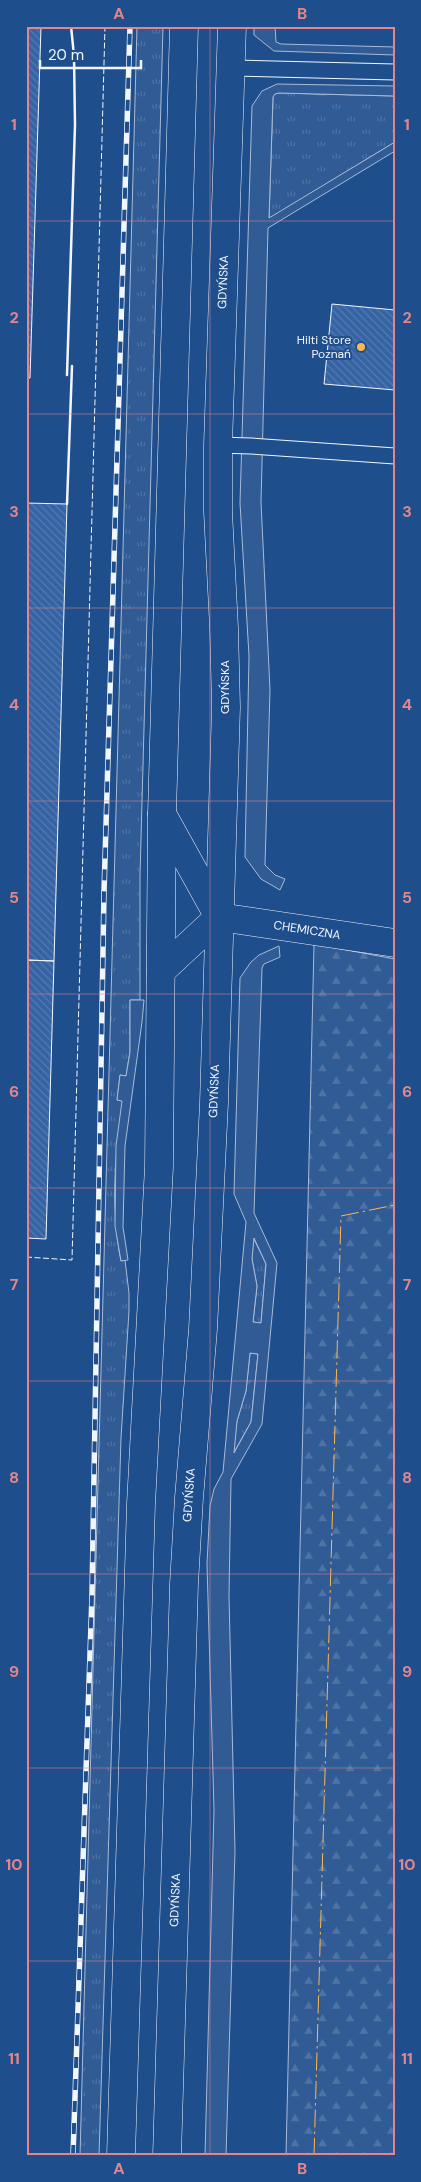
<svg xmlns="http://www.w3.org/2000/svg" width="421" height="2182" viewBox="0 0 421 2182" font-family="'DM Sans',sans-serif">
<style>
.grass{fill:url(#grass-tufts);stroke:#a8bbd7}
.forest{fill:url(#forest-firs);stroke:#a8bbd7}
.built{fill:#305b95;stroke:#a8bbd7;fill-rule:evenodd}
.building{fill:url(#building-back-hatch);stroke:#f2f6ff}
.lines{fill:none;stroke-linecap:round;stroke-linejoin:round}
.service-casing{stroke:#f2f6ff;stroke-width:17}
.minor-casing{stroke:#f2f6ff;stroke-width:29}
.secondary-casing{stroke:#f2f6ff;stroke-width:29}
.service{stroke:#1f4e8c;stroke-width:15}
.minor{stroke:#1f4e8c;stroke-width:28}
.secondary{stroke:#1f4e8c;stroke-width:28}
.rail-casing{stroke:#f2f6ff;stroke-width:5.5}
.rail{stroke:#1f4e8c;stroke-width:4;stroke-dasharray:11;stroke-linecap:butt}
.fence{stroke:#f2f6ff;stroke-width:1;stroke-dasharray:6 2.5;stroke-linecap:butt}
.wall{stroke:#f2f6ff;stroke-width:2.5}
.power{stroke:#ffb74d;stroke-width:1;stroke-dasharray:18 4 2.5 4;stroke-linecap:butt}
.grid{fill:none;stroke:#e38589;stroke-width:1;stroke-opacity:0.55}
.poi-dot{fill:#ffb74d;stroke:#1f4e8c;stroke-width:2}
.labels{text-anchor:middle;stroke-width:4;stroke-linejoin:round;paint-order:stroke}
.street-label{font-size:12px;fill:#f2f6ff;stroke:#1f4e8c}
.poi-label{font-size:12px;fill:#f2f6ff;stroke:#1f4e8c;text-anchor:end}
.neatline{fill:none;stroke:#e38589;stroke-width:2}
.grid-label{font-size:16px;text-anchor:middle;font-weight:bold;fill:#e38589}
</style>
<defs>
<pattern id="grass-tufts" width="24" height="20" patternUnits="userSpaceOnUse" patternTransform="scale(1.25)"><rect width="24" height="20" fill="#305b95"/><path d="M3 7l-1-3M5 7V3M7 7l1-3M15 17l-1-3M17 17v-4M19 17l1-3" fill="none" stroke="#4e73a5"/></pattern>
<pattern id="forest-firs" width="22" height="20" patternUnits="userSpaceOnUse" patternTransform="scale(1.25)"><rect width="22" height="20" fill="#305b95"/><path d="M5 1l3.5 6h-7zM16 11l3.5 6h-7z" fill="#4e73a5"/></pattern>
<pattern id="building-back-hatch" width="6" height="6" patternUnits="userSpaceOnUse" patternTransform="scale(1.25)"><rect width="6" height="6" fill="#3563a3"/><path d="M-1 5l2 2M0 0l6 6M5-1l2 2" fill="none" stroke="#537ab1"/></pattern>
</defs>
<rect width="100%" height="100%" fill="#1f4e8c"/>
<path class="grass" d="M137 26H163L140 876V1000H130V1052L126 1076 120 1075 117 1100 123 1101C115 1153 110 1208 121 1261L125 1260 129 1293V1311L121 1438 99 2156H80Z
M279 93 395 96V142L269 219 273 97 274 94Z
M253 1237 266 1264 261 1323 253 1322 257 1286 252 1259Z
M250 1353 258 1354 251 1422 233 1454 237 1421 246 1391Z"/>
<path class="forest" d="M314 944 395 959V2156H286Z"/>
<path class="built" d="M254 26H275L276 42 281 44 395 47V55L274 51 254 35Z
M277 84 395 86V96L279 93 275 94 273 97 269 218 395 142V151L268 228 261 502 270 690 265 865 275 875 285 879 280 890 261 879 245 857 249 656 240 503 252 106 262 91Z
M279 946 280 957 264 964 262 968 254 1213 277 1263 262 1424 231 1479 229 1596 235 1851 226 2156H205L214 1810 207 1564 210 1506 214 1489 223 1472 246 1222 234 1194 240 978 251 962 259 955ZM254 1238 266 1264 261 1323 253 1322 257 1286 252 1259ZM250 1353 258 1354 251 1422 234 1453 237 1421 246 1391Z
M130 1000H144L142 1022 125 1146 123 1227 128 1260 121 1261 115 1226 116 1146 122 1101 117 1100 120 1075 126 1076 130 1052Z"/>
<path class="building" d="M26 26H41L30 378H26Z
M332 304 395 310V390L324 384Z
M26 503 67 504 54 961 26 960Z
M26 960 54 961 46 1239 26 1238Z"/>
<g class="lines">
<g class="service-casing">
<path id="service" d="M231 68 395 72
M218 445 251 446 395 456"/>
</g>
<g class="minor-casing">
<path id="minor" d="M162 814 219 917
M219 917 395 943
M161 971 219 917"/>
</g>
<g class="secondary-casing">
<path id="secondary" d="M121 2156 141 1504 159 1167 162 814 184 26
M167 2156 184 1584 189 1498 203 1329 214 1103 226 707 224 628 218 512V445L232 26"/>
</g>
<use href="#service" class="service"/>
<use href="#minor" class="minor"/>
<use href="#secondary" class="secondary"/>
<g class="rail-casing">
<path id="rail" d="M73 2156 92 1595 104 892 130 26"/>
</g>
<use href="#rail" class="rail"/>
<path class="fence" d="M26 1257 72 1260 105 26"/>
<path class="wall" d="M67 375 75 125 74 56 71 26
M67 504 72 366"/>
<path class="power" d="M314 2156 341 1216 395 1205"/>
</g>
<path class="grid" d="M210 26V2156M26 221H395M26 414H395M26 608H395M26 801H395M26 994H395M26 1188H395M26 1381H395M26 1574H395M26 1768H395M26 1961H395"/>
<circle class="poi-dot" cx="361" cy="347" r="5"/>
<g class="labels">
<g class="street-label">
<text transform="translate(223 282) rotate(-88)" y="4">GDYŃSKA</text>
<text transform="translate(225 687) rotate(-90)" y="4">GDYŃSKA</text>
<text transform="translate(307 930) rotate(9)" y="4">CHEMICZNA</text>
<text transform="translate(214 1091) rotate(-88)" y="4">GDYŃSKA</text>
<text transform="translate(189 1495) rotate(-86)" y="4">GDYŃSKA</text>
<text transform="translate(175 1900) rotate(-88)" y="4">GDYŃSKA</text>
</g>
<g class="poi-label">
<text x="351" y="344">Hilti Store<tspan x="351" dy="14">Poznań</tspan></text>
</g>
</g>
<rect width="421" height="2182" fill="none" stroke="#1f4e8c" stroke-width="55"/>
<path d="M40 60v8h101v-8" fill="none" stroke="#f2f6ff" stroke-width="2.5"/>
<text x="48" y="60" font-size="15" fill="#f2f6ff" stroke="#1f4e8c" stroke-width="4" paint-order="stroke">20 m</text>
<rect x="28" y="28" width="366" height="2126" class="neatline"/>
<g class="grid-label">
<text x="119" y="19">A</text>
<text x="302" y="19">B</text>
<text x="14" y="130">1</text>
<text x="407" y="130">1</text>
<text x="14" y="323">2</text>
<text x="407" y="323">2</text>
<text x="14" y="517">3</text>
<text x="407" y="517">3</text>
<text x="14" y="710">4</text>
<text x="407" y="710">4</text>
<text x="14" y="903">5</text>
<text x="407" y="903">5</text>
<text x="14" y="1097">6</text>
<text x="407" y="1097">6</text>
<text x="14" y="1290">7</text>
<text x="407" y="1290">7</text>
<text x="14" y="1483">8</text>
<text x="407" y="1483">8</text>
<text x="14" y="1677">9</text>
<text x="407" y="1677">9</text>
<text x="14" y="1870">10</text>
<text x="407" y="1870">10</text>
<text x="14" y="2064">11</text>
<text x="407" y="2064">11</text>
<text x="119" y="2174">A</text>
<text x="302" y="2174">B</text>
</g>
</svg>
